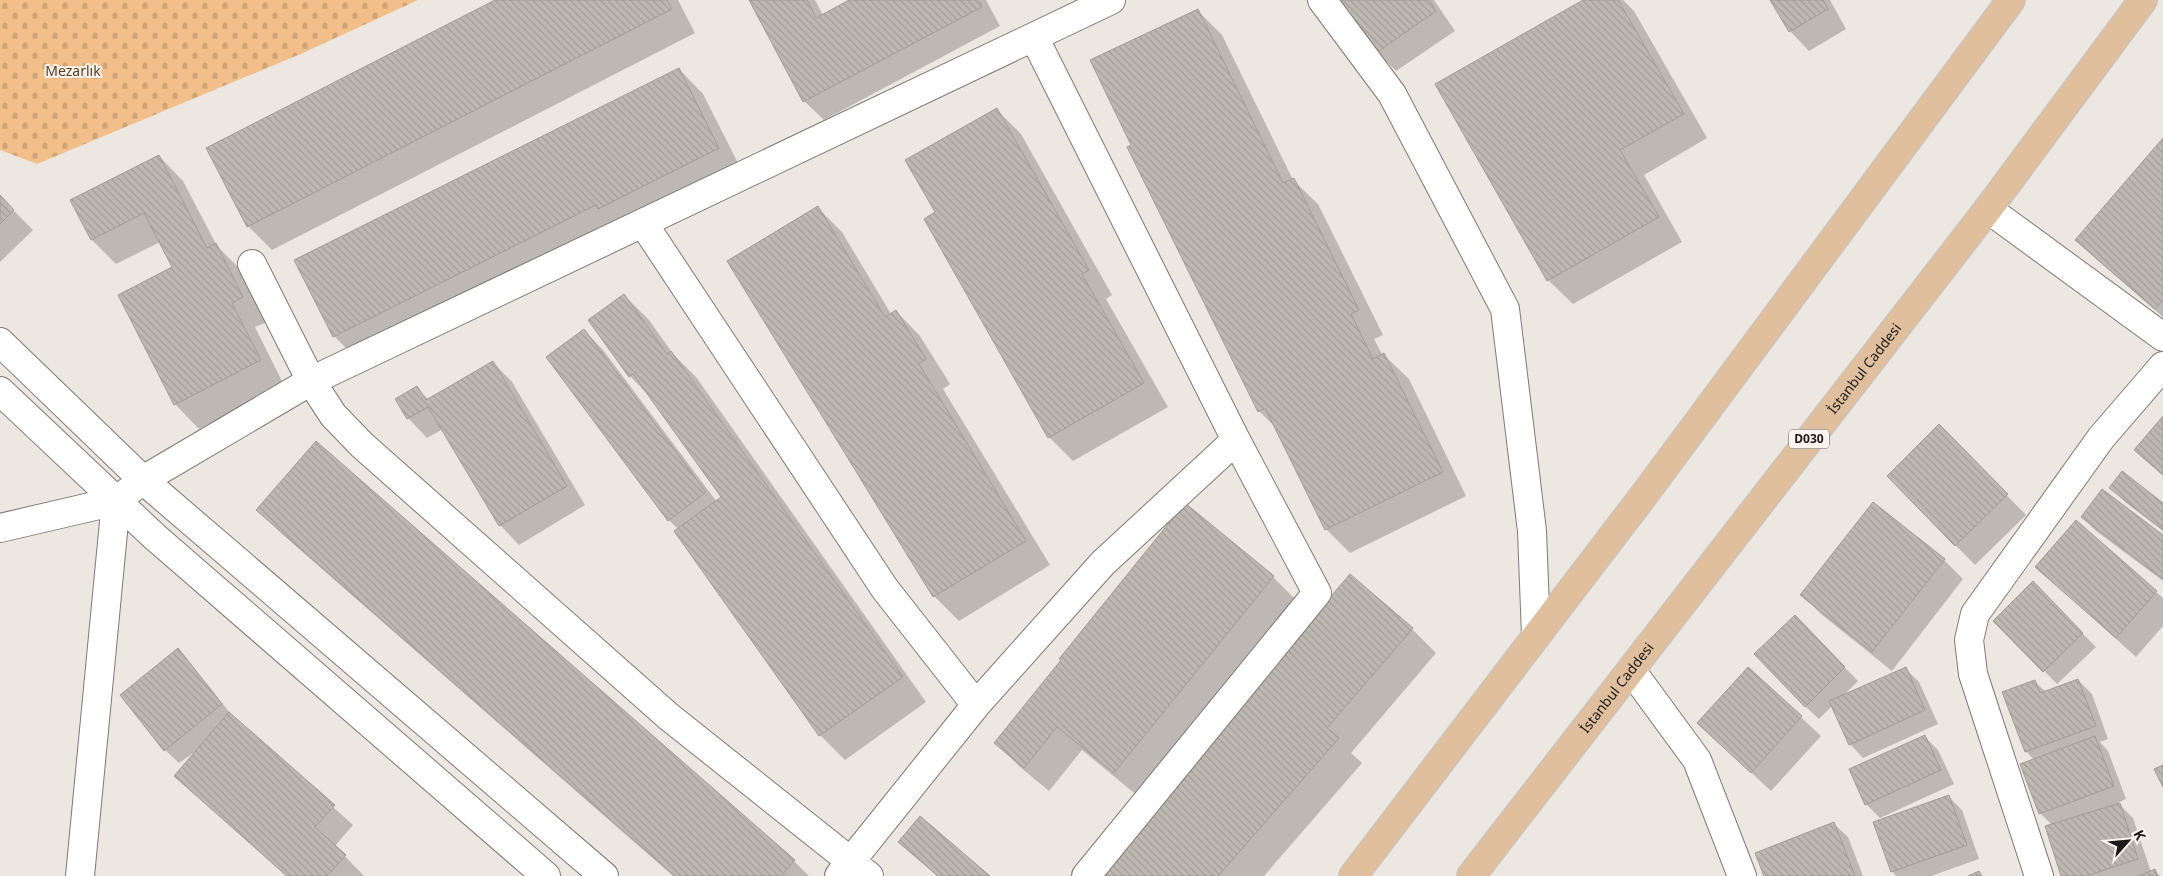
<svg xmlns="http://www.w3.org/2000/svg" width="2163" height="876" viewBox="0 0 2163 876" font-family="'Noto Sans',sans-serif">
<style>
.cemetery{fill:url(#cemetery-stones)}
.shadow{fill:#0003}
.building{fill:url(#building-back-hatch);stroke:#a29c96}
.lines{fill:none;stroke-linecap:round;stroke-linejoin:round}
.minor-casing{stroke:#7f7974;stroke-width:30}
.major-casing{stroke:#c4c3c3;stroke-width:30}
.minor{stroke:#fff;stroke-width:28}
.major{stroke:#dfbf9e;stroke-width:28}
.labels{text-anchor:middle;stroke-width:4;stroke-linejoin:round;paint-order:stroke}
.shield{fill:#faf4ee;stroke:#5e5b58;stroke-width:1}
.shield-label{font-size:12px;font-weight:bold;fill:#1b1917}
.park-label{font-size:14px;fill:#573b1c;stroke:#faf4ee}
.street-label{font-size:14px;fill:#1b1917;stroke:#faf4ee}
</style>
<defs>
<pattern id="cemetery-stones" width="16" height="16" patternUnits="userSpaceOnUse" patternTransform="scale(1.25)"><rect width="16" height="16" fill="#f2bf8b"/><path d="M2 7V4a2 2 0 0 1 4 0v3zM10 15v-3a2 2 0 0 1 4 0v3z" fill="#cfa477"/></pattern>
<pattern id="building-back-hatch" width="6" height="6" patternUnits="userSpaceOnUse" patternTransform="scale(1.25)"><rect width="6" height="6" fill="#beb8b2"/><path d="M-1 5l2 2M0 0l6 6M5-1l2 2" fill="none" stroke="#a39e98"/></pattern>
</defs>
<rect width="100%" height="100%" fill="#ede7e1"/>
<path class="cemetery" d="M0 0H418L303 53 37 164 0 150Z"/>
<path class="shadow" d="M497 0H678L695 33 272 250 248 226Z
M751 0H815L823 15 852 0H986L1000 26 824 120 804 101Z
M1341 0H1434L1455 31 1396 71 1377 52Z
M1585 0H1623L1634 11 1707 138 1644 175 1682 242 1573 304 1548 280Z
M1772 0H1830L1846 29 1809 51 1790 31Z
M1198 11 1222 35 1293 180 1318 204 1383 335 1374 339 1383 356 1384 355 1409 379 1466 496 1350 553 1326 529 1277 429 1259 411 1132 145Z
M679 69 703 94 743 173 359 361 334 336 296 261Z
M997 110 1021 134 1112 295 1106 299 1168 407 1073 461 1049 437 937 213Z
M2163 140V317L2096 259 2077 240Z
M159 156 183 181 217 246 240 269 267 322 255 327 284 385 199 429 175 404 173 268 160 242 116 264 92 240 71 201Z
M0 197 33 230 0 262Z
M817 207 842 232 891 314 896 311 920 336 950 384 943 389 1050 565 959 621 934 596 728 261Z
M624 295 649 320 674 355 696 377 926 702 845 760 820 735 675 531 678 529 669 520 584 330 603 350 717 502 723 498 652 399 630 376Z
M493 362 512 382 585 505 519 545 500 525 443 429 427 438 408 418 417 388 429 400Z
M2163 418V476L2136 450Z
M1939 426 2026 515 1975 565 1888 476Z
M2111 488 2163 504V531L2125 502Z
M258 510 794 861 809 876H673L282 534Z
M2082 517 2163 536V581L2096 531Z
M1944 560 1963 579 1892 671 1821 614 1802 595Z
M2037 567 2156 592 2163 598V626L2136 657Z
M1273 577 1297 601 1139 797 1082 750 1049 791 1020 767 996 743Z
M2033 583 2096 647 2057 684 1995 621Z
M1795 617 1858 681 1843 696 1905 668 1919 682 1938 724 1863 758 1850 744 1832 706 1819 719 1805 706Z
M1412 629 1436 653 1351 753 1362 763 1264 876H1093Z
M178 650 191 664 234 718 353 825 335 846 364 876H286L175 776 199 749 179 763 165 750Z
M1748 668 1821 736 1771 791 1698 723Z
M2078 680 2092 694 2108 739 2100 742 2108 751 2126 799 2118 803 2133 818 2151 872 2154 870 2160 876H2062L2052 825 2040 813 2034 760 2026 751 2034 681 2046 692Z
M1924 736 1938 750 1954 784 1880 818 1866 804Z
M1949 797 1962 810 1979 859 1931 876H1896L1892 871Z
M1834 824 1848 837 1863 876H1765Z
M900 842 988 876H937Z"/>
<path class="building" d="M495 0H667L672 9 247 227 206 148Z
M749 0H807L816 18 849 0H978L982 7 803 102Z
M1340 0H1429L1436 11 1376 53Z
M1583 0H1618L1684 114 1620 150 1659 217 1547 281 1435 84Z
M1770 0H1823L1828 9 1789 32Z
M1198 9 1283 183 1294 178 1359 310 1351 314 1373 359 1384 353 1443 472 1325 530 1265 408 1258 412 1127 147 1131 145 1090 60Z
M679 68 719 148 598 209 596 205 333 337 294 260Z
M997 108 1089 270 1082 274 1144 383 1048 438 924 219 935 212 905 160Z
M2163 138V300L2155 309 2075 240Z
M159 155 207 248 216 243 243 297 232 303 261 360 174 405 118 295 172 267 144 213 91 240 70 200Z
M0 195 14 210 0 224Z
M818 206 885 317 896 310 926 359 919 364 1026 541 933 597 727 261Z
M624 294 667 354 671 351 903 677 819 736 674 531 721 497 633 374 629 377 588 320Z
M584 329 706 492 668 521 546 357Z
M493 361 567 486 499 526 428 407 407 419 395 399 417 386 426 400Z
M2163 416V475L2134 450Z
M1939 424 2008 494 1955 546 1887 476Z
M316 441 795 860 781 876H675L256 510Z
M2122 471 2163 503V530L2109 488Z
M2102 489 2163 535V579L2081 517Z
M1873 502 1945 559 1872 652 1800 595Z
M1185 503 1274 576 1114 773 1057 727 1024 768 994 743 1061 660 1059 659Z
M2076 520 2157 591 2116 638 2035 567Z
M1350 574 1413 628 1327 728 1339 738 1218 876H1092Z
M2033 581 2083 633 2043 672 1993 621Z
M1795 615 1845 667 1805 707 1754 654Z
M178 648 222 704 164 751 120 695Z
M1748 667 1802 716 1751 773 1697 723Z
M1906 667 1925 710 1849 745 1829 701Z
M2078 679 2096 726 2025 752 2002 692 2035 680 2040 693Z
M229 712 335 805 315 827 346 855 327 876H287L174 776Z
M1925 735 1941 770 1865 805 1849 769Z
M2095 736 2114 786 2039 814 2020 764Z
M2163 765V787L2154 769Z
M1949 795 1967 845 1891 872 1873 822Z
M2120 803 2138 859 2086 876H2061L2045 826Z
M920 816 990 876H938L898 842Z
M1834 822 1855 876H1764L1755 853Z
M2155 869 2158 876H2139Z
M1979 871 1982 876H1968Z"/>
<g class="lines">
<g class="minor-casing">
<path id="minor" d="M1322 0 1392 94 1505 309 1532 531 1536 636
M1034 37 1236 440 1317 593 1086 876
M1988 209 2163 337
M643 223 885 589 976 705
M252 264 311 381 333 415 362 445 668 716 869 876
M0 342 143 480 604 876
M0 391 155 537 546 876
M0 528 116 501
M1631 670 1697 760 1742 876
M80 876 116 501 143 480 311 381 1111 0
M839 876 976 705 1103 563 1236 440
M2039 876 1973 674 1969 640 1975 614 2101 438 2163 366"/>
</g>
<g class="major-casing">
<g id="major">
<path d="M1353 876 1644 495 2011 0"/>
<path id="s1" d="M1471 876 1988 209 2143 0"/>
</g>
</g>
<use href="#minor" class="minor"/>
<use href="#major" class="major"/>
</g>
<g class="labels">
<rect class="shield" x="1789" y="429.5" width="40" height="19" rx="4"/>
<g class="shield-label">
<text x="1809" y="443">D030</text>
</g>
<g class="park-label">
<text x="73" y="76">Mezarlık</text>
</g>
<g class="street-label">
<text dy="5" stroke="none"><textPath href="#s1" startOffset="642">İstanbul Caddesi</textPath></text>
<text dy="5" stroke="none"><textPath href="#s1" startOffset="238">İstanbul Caddesi</textPath></text>
</g>
</g>
<g transform="translate(2128 841) rotate(63)" stroke="#faf4ee" stroke-width="4" paint-order="stroke">
<path d="M0-4L9 19L0 12L-9 19Z" fill="#1b1917"/>
<text y="-8" font-size="14" font-weight="bold" text-anchor="middle" fill="#1b1917">K</text>
</g>
</svg>
